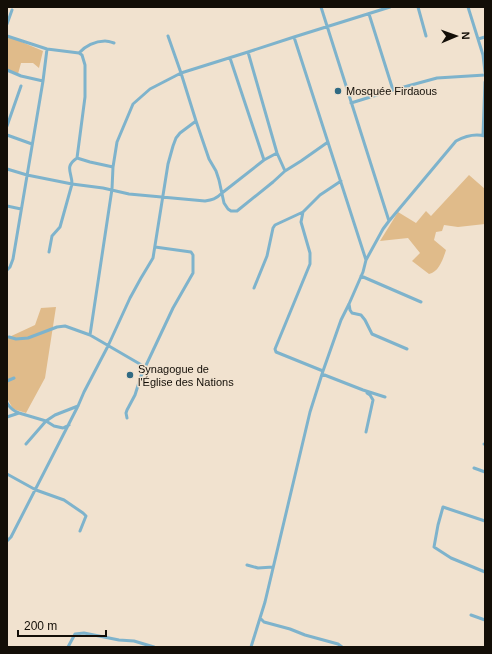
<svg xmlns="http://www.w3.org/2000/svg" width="492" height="654" viewBox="0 0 492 654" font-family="Arial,sans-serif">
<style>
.green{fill:#e0bb8a}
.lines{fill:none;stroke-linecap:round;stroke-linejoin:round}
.minor{stroke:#7eb3cc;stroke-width:3}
.poi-dot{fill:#306a83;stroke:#f1e2cf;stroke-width:1.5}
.labels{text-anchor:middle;stroke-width:3;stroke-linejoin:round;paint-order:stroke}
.poi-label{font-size:11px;fill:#130e07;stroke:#f1e2cf;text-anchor:start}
</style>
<rect width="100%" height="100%" fill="#f1e2cf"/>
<path class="green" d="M10 37 43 51 39 68 33 63H21L18 74 7 70V39Z
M469 175 485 189V224L458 227 444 225 442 231 436 232 434 240 446 250C443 259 439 272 429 274L412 261 420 253 408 238 380 241 398 212 416 223 426 211 431 216Z
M56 307 45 378 26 413 13 409 7 398V338L35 325 41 308Z"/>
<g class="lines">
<path class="minor" d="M321 7 389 221
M418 7 426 36
M468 7 483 55 485 72
M369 14 393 90
M7 24 12 10
M7 36 47 49 79 53 82 55 85 65V97L77 158C64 167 72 172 72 184L60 227 52 236 49 252
M168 36 181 73 196 121 209 159 216 171 219 180 224 203 228 209 231 211H237L273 182 285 171 301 161 328 142
M294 37 366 260
M478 39 485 37
M248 52 277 153 285 171
M79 53C85 46 95 41 105 41 108 41 111 42 114 43
M230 58 264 160
M7 70 21 76 43 81
M351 103 393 90 437 78 485 75
M7 126 21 86
M7 135 32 144
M483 135 485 82
M77 158 90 162 113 167
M7 169 27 175 72 184 103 188 129 194 205 201C212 200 216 199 222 193L264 160 277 153
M7 206 21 209
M7 270 10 267 13 259 43 81 47 49
M361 276 421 302
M254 288 267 256 273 228 275 225 303 212
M349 304 350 310 352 313 361 315 365 320 372 334 407 349
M90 335 112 189 113 167 117 142 133 104 150 89 181 73 248 52 294 37 390 7
M9 337 16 339 28 338 57 327 65 326 90 335 145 367
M323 371 276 352 275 349 310 264V253L301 222 303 212 320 195 341 181
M322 374 363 390 385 397
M7 381 14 378
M7 403C10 408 13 411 19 413
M7 417 19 413 46 421 54 426 63 428 69 425
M127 418 126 413 127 410 135 395 141 376 173 308 193 273V255L191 252 155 247
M366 432 373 400 370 395 367 393
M26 444 46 421 55 415 78 406
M484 444H485
M474 468 485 472
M7 474 36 490 64 500 83 513 86 516 80 531
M485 521 443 507 438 525 434 547 451 558 485 572
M7 541 11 537 78 406 84 392 108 346 130 298 141 278 153 258 168 164 173 146 176 138 180 133 196 121
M247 565 258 568 273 567
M471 615 485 620
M260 618 264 622 290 629 305 635 338 644 342 647
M68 647 75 634 84 633 119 640 134 641 154 647
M251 647 265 602 310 412 323 371 341 320 349 304 363 272 366 260 383 229 389 221 456 141C465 136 474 133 485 136"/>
</g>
<g class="poi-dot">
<circle cx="338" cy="91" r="4"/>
<circle cx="130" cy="375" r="4"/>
</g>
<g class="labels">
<g class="poi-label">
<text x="346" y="95">Mosquée Firdaous</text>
<text x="138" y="373">Synagogue de<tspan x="138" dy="13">l'Église des Nations</tspan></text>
</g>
</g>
<rect width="492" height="654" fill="none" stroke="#130e07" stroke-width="16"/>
<g transform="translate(456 36) rotate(88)" stroke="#f1e2cf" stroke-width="3" paint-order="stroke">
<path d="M0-3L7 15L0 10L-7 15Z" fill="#130e07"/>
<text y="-6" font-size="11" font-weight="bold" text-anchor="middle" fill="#130e07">N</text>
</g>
<path d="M18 630v6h88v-6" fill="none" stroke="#130e07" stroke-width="2"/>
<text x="24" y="630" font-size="12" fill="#130e07" stroke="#f1e2cf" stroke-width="3" paint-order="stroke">200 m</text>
</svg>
